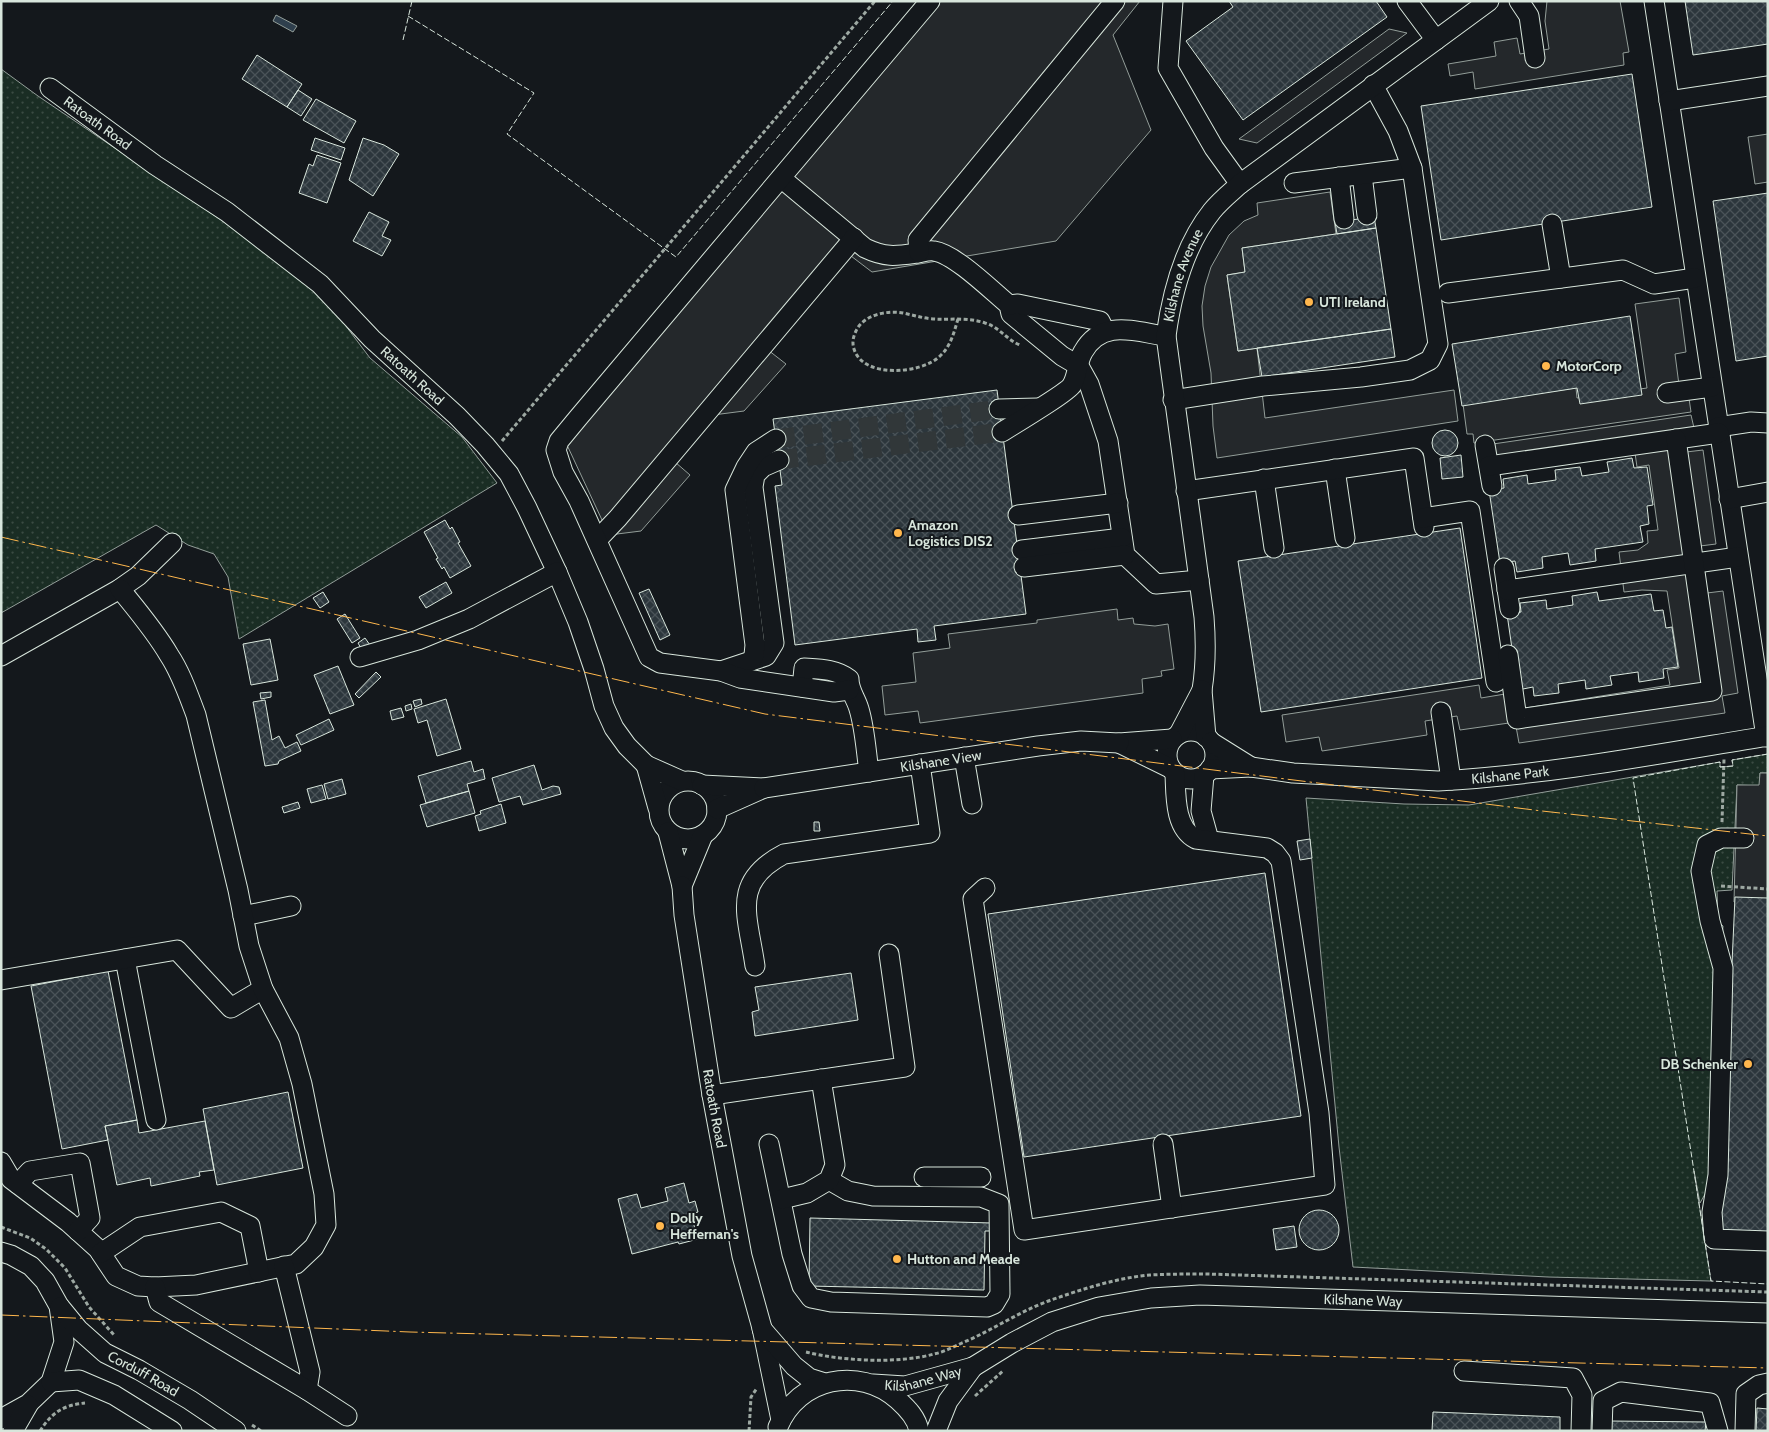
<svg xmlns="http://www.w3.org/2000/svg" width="1769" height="1432" viewBox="0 0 1769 1432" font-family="Cabin,sans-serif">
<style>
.grass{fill:url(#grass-dots);stroke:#939e99}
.parking{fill:#24282b;stroke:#939e99}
.water{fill:#2f3f4d;stroke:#939e99}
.building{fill:url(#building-cross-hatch);stroke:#d8e6dc}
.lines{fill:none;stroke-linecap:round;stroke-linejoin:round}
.minor-tunnel{stroke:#313739;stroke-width:19;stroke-dasharray:19 9;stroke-linecap:butt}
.minor-casing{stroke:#d8e6dc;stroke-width:21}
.path{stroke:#9da8a2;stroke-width:3;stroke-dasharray:4 2.5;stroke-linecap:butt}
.minor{stroke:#14181c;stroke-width:19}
.fence{stroke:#d8e6dc;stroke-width:1;stroke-dasharray:6 2.5;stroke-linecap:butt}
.power{stroke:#ffb74d;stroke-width:1;stroke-dasharray:18 4 2.5 4;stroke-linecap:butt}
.poi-dot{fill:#ffb74d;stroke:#14181c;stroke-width:2}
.labels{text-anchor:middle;stroke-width:4;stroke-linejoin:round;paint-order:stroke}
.street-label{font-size:14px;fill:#d8e6dc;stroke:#14181c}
.poi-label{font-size:14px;font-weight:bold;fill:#d8e6dc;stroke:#14181c;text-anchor:start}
</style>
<defs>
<pattern id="grass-dots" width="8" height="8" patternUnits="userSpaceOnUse" patternTransform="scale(1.25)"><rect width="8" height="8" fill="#1a2d24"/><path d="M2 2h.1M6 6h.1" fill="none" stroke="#3b4b43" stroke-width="1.8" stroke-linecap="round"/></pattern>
<pattern id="building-cross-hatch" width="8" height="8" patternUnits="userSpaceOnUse" patternTransform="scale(1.25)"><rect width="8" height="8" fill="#2c363c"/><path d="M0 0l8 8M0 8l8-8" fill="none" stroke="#4a5358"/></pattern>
</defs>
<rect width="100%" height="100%" fill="#14181c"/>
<path class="grass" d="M1 69 38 96 224 222 324 297 370 358 462 437 497 483 239 639 228 577 214 554 188 545 156 525 1 613Z
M1768 754V773H1760V786L1737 785 1732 890 1717 891 1718 921 1723 926 1718 995 1713 1180 1700 1203 1694 1171 1711 1281 1548 1277 1353 1267 1339 1147 1306 798 1404 804 1469 805 1720 762V767L1733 766 1732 760Z"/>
<path class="parking" d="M919 1H1140L1113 35 1151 130 1056 241 872 272 851 256 768 350 786 364 744 411 713 415 675 462 690 475 641 531 609 535 560 430Z
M1547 1H1620L1629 52 1623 53 1624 65 1475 89 1473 72 1450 76 1448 64 1496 56 1494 42 1517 38 1520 54 1549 49 1545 21Z
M1389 29 1407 33 1257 143 1239 139Z
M1768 134V182L1755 184 1748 137Z
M1330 192 1336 234 1242 248 1245 272 1227 275 1238 351 1257 348 1265 418 1454 390 1458 421 1217 458 1213 426 1211 373 1203 326 1202 306 1205 286 1211 267 1229 235 1244 221 1258 215 1257 203Z
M1679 298 1686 352 1675 354 1679 385H1687L1691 412 1474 443 1473 434H1467L1463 404 1576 388 1577 398 1647 388 1635 304Z
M1691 415 1694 428 1685 445 1686 452 1703 450 1716 544 1700 546 1707 593 1723 591 1738 693 1722 696 1725 713 1519 743 1513 710 1670 685 1667 670 1679 668 1667 591 1642 590 1624 592 1619 552 1638 550 1648 543 1647 531 1658 530 1649 465 1637 467 1635 453 1497 471 1493 444Z
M1117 609 1118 620 1133 618 1134 624 1155 626 1168 624 1174 669 1161 671 1162 676 1142 679 1143 693 920 723 918 711 885 715 882 686 916 682 913 653 950 648 948 634 1037 623V620Z
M1479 685 1481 698 1505 694 1509 723 1460 730 1457 716 1425 721 1427 735 1322 751 1319 737 1286 742 1282 715Z
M1760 773H1768V903L1734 902 1737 785H1759Z"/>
<path class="water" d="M276 15 297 26 293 32 273 21Z"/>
<path class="building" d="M1229 1H1376L1387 17 1243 120 1186 41 1233 7Z
M1685 1H1768V44L1693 55Z
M257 55 302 84 287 107 242 79Z
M1632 74 1652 207 1441 240 1421 106Z
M298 90 312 99 301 116 287 107Z
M316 99 356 121 344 143 303 120Z
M315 138 345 148 341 160 311 150Z
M363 138 384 145 399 154 373 196 349 180Z
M317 155 341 163 327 203 299 193 309 164 313 166Z
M1768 193V356L1736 361 1713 201Z
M369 212 389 222 382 236 391 240 382 256 353 241Z
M1374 217 1376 228 1337 234 1335 222Z
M1376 228 1391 329 1238 351 1227 275 1245 272 1242 248Z
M1630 316 1642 395 1580 404 1577 388 1462 406 1452 344Z
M1391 329 1395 357 1262 377 1257 348Z
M997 390 1026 614 934 626 936 640 918 642 917 629 795 645 775 486 782 485 773 419Z
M1432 443a13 13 0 1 1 26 0a13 13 0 1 1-26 0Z
M1461 455 1463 477 1442 479 1440 458Z
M1632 458 1634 468 1647 467 1653 505 1647 506 1649 524 1640 526 1643 542 1595 549 1596 561 1570 565 1568 553 1542 557 1543 568 1517 572 1515 561 1500 563 1489 490 1504 488 1503 479 1527 475 1528 484 1556 480 1555 470 1580 467 1582 476 1609 472 1607 462Z
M445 520 450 529 452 527 460 542 458 543 471 566 450 578 444 567 442 569 436 559 438 558 424 532Z
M1460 528 1482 678 1261 712 1238 561Z
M446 582 452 593 426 608 419 597Z
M649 589 670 635 660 640 639 593Z
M323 592 329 602 320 608 313 598Z
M1597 592 1599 601 1651 594 1654 611 1663 610 1666 628 1672 627 1678 667 1663 669 1664 678 1639 682 1638 672 1610 676 1612 685 1586 689 1585 680 1558 684 1559 693 1534 696 1533 687 1518 690 1507 614 1521 612 1520 603 1546 600 1547 609 1573 605 1572 596Z
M345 614 360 638 352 643 337 619Z
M365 638 370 645 362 650 358 643Z
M270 639 278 680 251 685 243 644Z
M338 666 354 705 330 714 314 675Z
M376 672 381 677 359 698 355 694Z
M271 692V697L261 699 260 693Z
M421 699 422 704 415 707 413 701Z
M446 699 461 749 437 756 427 720 418 723 414 709Z
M265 700 272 740 279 736 285 748 297 742 301 751 279 761 278 764 265 766 253 702Z
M411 704 412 709 406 711 405 706Z
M401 708 404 717 392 720 390 711Z
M329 719 334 730 301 745 296 735Z
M471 761 474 772 483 769 485 779 467 784 469 791 426 803 418 776Z
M534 765 542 790 553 786 559 787 561 794 523 805 520 796 499 802 492 778Z
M342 779 346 794 328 799 324 784Z
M322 785 326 799 311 803 307 789Z
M469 791 475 813 427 827 420 805Z
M298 802 300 808 284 813 282 807Z
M501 804 506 823 479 831 475 816 481 814 480 811Z
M814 822H819L820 831H814Z
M1310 839 1312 858 1300 860 1297 841Z
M1265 873 1301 1116 1024 1157 988 914Z
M1735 897 1768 898V1232L1720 1230Z
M108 971 137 1120 105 1126 108 1140 62 1149 31 986Z
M851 973 858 1020 755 1036 752 1012 759 1010 755 987Z
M288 1092 303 1168 217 1185 203 1109Z
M137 1120 139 1133 205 1121 214 1170 199 1172 200 1176 151 1186 150 1178 117 1185 105 1126Z
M684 1183 689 1203 695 1201 698 1212 691 1214 698 1239 679 1244 678 1242 632 1254 618 1199 637 1194 641 1208 668 1201 665 1188Z
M1299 1230a20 20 0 1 1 40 0a20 20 0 1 1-40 0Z
M810 1218 992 1223V1231H985L984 1290 809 1286Z
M1294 1226 1297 1247 1276 1250 1273 1229Z
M1757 1408 1768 1409V1431H1756Z
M1433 1412 1560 1417V1431H1432Z
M1610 1421 1706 1422 1705 1431H1610Z"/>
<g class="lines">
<path class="minor-tunnel" d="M776 439 999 409
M779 460 1002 432"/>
<g class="minor-casing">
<g id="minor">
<path d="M1173 1 1168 68 1214 148 1240 184"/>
<path d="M1407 1 1436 40"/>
<path d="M1519 1 1529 16 1535 58"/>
<path d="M1654 1 1766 737"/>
<path id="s1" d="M50 88 155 165 227 212 320 284 372 339 457 416 485 445 509 474 527 508 557 572 578 622 594 669 604 706 614 728 627 746 646 765"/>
<path d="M1669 101 1768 86"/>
<path d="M1362 175 1367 215"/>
<path d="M1339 177 1344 219"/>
<path d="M781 178 865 248C886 258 896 256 918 253 923 252 929 250 934 251 955 254 992 291 1009 305L1011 314 1062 356 1079 366 1089 384 1108 441 1125 555 1156 584 1199 580"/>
<path d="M1294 183 1412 168"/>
<path d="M1552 224 1561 278"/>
<path d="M919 252 918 240 1115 1"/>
<path d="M1448 293 1623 270 1654 284 1695 278"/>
<path d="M1009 305 1018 304 1100 321 1105 331"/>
<path d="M1667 393 1712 387"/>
<path d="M1173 400 1263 386 1361 377 1410 370 1430 360 1438 344 1412 168 1398 131 1373 85"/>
<path d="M999 409 1038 408"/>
<path d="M1718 427 1751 422 1768 423"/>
<path d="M1002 432C1013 425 1068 392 1072 385 1078 375 1077 362 1083 352 1102 318 1135 332 1166 336"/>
<path d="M1485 445 1492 486"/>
<path d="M1489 466 1719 433"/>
<path d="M1335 469 1345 538"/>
<path d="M1264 479 1274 548"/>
<path d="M1186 491 1414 458 1424 527"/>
<path d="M1729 499 1768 492"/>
<path d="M1018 515 1118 503"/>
<path d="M1423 518 1470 511 1496 682"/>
<path d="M597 540 618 518 854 238"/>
<path d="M1022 550 1122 538"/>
<path d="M1024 567 1125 555"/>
<path d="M1504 568 1510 609"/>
<path d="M1507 590 1738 557"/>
<path d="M1508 655 1517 719 1712 691 1676 439"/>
<path d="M1 656 118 590 138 576 172 543"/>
<path d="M360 657 418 640 469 619 557 572"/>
<path d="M751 661 766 656 774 643 753 487 755 475 763 467 779 460"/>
<path d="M721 671 751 661 754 655 755 645 735 490 746 467 756 452 776 439"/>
<path d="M802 687 804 668C820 669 836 669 849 679 849 691 856 698 859 709 865 729 866 751 869 772"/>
<path d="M849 690 834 692 740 678 721 671 660 663 649 657 579 501 563 472 556 450 559 441 578 418 930 1"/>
<path id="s2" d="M1202 690C1206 665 1206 642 1204 617L1166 336C1172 292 1184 246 1212 211 1220 201 1230 193 1240 184L1489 1"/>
<path d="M1441 712 1451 780"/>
<circle cx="1191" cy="755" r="24"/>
<path d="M1179 734 1202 690 1206 737"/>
<path d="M964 757 972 804"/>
<path id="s3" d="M1251 767 1293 773 1438 781C1548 775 1658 754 1768 736"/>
<path d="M1170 768 1119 743 1172 739"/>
<path d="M1210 769 1251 767 1211 742"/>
<path d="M1204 775 1201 811 1209 840"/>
<circle cx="688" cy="810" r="29"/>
<path d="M702 785 764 788 717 809"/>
<path id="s4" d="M764 788 1038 746 1081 741 1119 743"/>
<path d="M658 808 646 765 682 781"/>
<path d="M668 832 682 886 703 835"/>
<path d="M1744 838H1721L1707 845 1701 871 1710 921 1723 968 1718 1175 1712 1212 1714 1239 1768 1241"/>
<path id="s5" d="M682 886 684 915 712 1095 742 1256 762 1328 781 1420"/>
<path d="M985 888 973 899 1024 1230 1325 1185 1319 1113 1281 861 1275 853 1267 848 1196 839C1174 828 1176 794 1175 774"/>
<path d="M243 916 291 906"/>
<path d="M125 959 156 1120"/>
<path d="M755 966C748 916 730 882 784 854L930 833 920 764"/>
<path d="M1 980 177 950 231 1008 263 989"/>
<path d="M712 1095 905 1067 889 954"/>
<path d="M769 1144 792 1254 802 1286 811 1298 831 1302 987 1307 994 1304 1000 1294 999 1204 981 1197 873 1196 848 1191 829 1180"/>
<path d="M1163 1144 1172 1208"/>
<path d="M1 1162 11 1179 68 1222 98 1249 116 1276 138 1286 155 1287 196 1285 296 1264 314 1247 326 1225 324 1194 302 1084 289 1038 263 989 249 946 238 890 196 715C188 694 181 673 169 655 155 631 137 610 120 589"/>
<path d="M924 1177H981"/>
<path d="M18 1184 30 1171 80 1163 90 1218 78 1231"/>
<path d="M782 1199 807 1193 829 1180 835 1165 821 1079"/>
<path d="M1 1252 11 1255 31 1266 45 1281 59 1306 64 1342 51 1382 28 1404 1 1419"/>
<path d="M101 1253 140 1227 221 1212 250 1226 259 1272"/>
<path d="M284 1266 310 1372 307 1390"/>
<path d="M155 1287 159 1302 307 1390 347 1416"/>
<path id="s6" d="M60 1307 78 1329 105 1353 139 1370 190 1400 236 1431"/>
<path d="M762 1329 794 1366 809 1378 825 1383"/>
<path d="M1464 1371 1573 1378 1582 1395 1581 1431"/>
<path d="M51 1382 79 1380 114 1395 172 1431"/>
<path id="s7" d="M873 1384 905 1386 973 1367 1012 1343 1052 1322 1099 1307 1151 1298 1200 1295 1768 1313"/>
<path d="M778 1427C798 1378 859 1365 898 1400 907 1408 917 1418 919 1431"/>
<path d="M13 1431 28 1405"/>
<path d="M936 1431 948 1401 973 1367"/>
<path d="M1602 1431 1603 1401 1621 1392 1710 1403 1718 1431"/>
<path d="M1745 1431 1746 1394 1759 1385 1768 1383"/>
</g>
</g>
<path class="path" d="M958 319C954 332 951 346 940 356 922 374 863 379 854 349 852 343 853 337 856 331 863 315 887 310 903 313 913 315 922 318 933 319 950 320 968 317 985 323 999 327 1007 340 1020 345
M502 441 875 1
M1722 822 1724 759
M1721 886 1768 889
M1 1227 30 1238 46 1249 65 1268 89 1307 115 1336
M806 1352C842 1361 898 1364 934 1354 944 1352 953 1347 962 1343 993 1330 1020 1311 1051 1300 1083 1289 1116 1278 1150 1275 1169 1274 1188 1274 1207 1274L1768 1292
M975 1396 1004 1370
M252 1425 261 1431
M40 1431C52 1412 64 1405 85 1403
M749 1431 751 1397 757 1388"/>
<use href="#minor" class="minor"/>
<path class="fence" d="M408 16 534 93 507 134 676 257 893 1
M403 40 412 1
M1768 754 1732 760 1733 766 1720 767V762L1633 778 1711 1281 1768 1284"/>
<path class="power" d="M1 537 765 714 1542 811 1768 836
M1 1315 410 1332 1768 1368"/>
</g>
<g class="poi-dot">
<circle cx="1309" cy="302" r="5"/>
<circle cx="1546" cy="366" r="5"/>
<circle cx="898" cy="533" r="5"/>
<circle cx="1748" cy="1064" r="5"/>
<circle cx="660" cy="1226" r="5"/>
<circle cx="897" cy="1259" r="5"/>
</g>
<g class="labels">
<g class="street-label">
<text dy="5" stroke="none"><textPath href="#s1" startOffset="59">Ratoath Road</textPath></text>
<text dy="5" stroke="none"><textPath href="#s2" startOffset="420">Kilshane Avenue</textPath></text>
<text dy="5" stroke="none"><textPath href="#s1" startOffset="464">Ratoath Road</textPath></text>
<text dy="5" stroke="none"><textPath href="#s4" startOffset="179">Kilshane View</textPath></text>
<text dy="5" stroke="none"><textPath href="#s3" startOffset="260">Kilshane Park</textPath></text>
<text dy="5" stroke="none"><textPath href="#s5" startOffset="225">Ratoath Road</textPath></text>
<text dy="5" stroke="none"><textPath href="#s7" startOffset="508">Kilshane Way</textPath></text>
<text dy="5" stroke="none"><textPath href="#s6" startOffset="108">Corduff Road</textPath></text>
<text dy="5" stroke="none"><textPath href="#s7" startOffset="51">Kilshane Way</textPath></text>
</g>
<g class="poi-label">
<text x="1319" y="307">UTI Ireland</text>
<text x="1556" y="371">MotorCorp</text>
<text x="908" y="530">Amazon<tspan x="908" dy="16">Logistics DIS2</tspan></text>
<text x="1738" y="1069" text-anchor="end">DB Schenker</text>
<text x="670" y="1223">Dolly<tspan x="670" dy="16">Heffernan's</tspan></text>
<text x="907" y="1264">Hutton and Meade</text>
</g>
</g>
<rect width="1769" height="1432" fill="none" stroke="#d8e6dc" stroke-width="5"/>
</svg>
